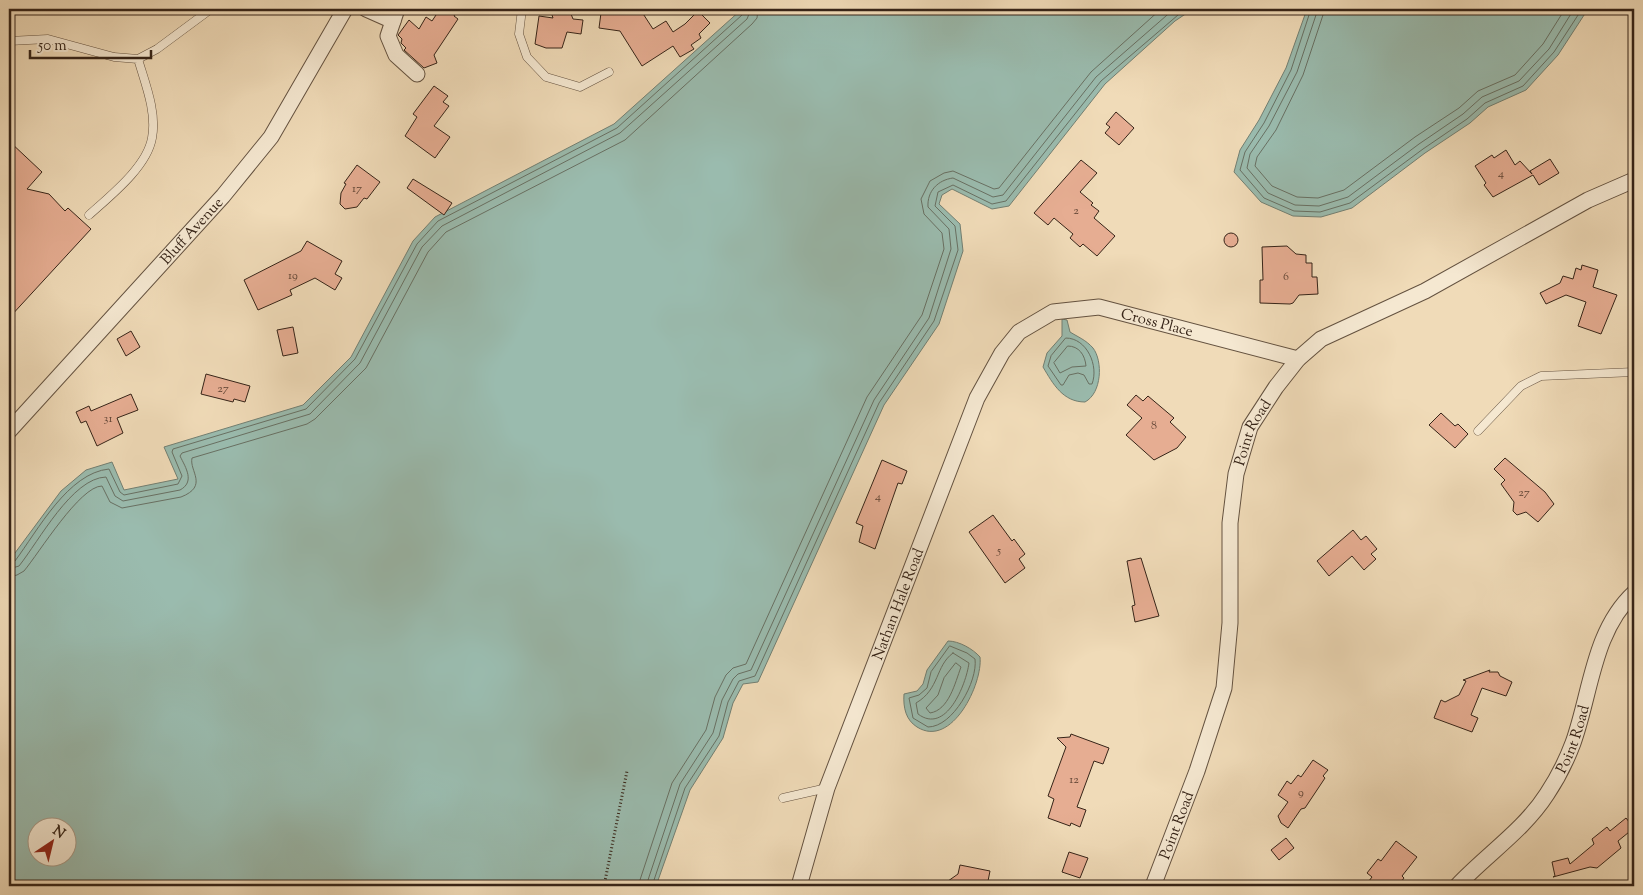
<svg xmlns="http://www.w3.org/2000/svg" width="1643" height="895" viewBox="0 0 1643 895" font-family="'Sorts Mill Goudy',serif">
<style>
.water{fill:#9abbae;stroke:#727f72;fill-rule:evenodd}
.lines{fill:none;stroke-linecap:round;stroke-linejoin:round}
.shore{stroke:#687063;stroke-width:1}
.building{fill:#e6ad92;stroke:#362418}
.service-casing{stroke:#645240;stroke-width:9}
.minor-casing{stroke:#645240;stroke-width:17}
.path{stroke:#362418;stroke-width:3;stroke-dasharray:1 2.5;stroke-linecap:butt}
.service{stroke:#f5e8d1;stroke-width:8}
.minor{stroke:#f5e8d1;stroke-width:15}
.labels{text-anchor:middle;stroke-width:5;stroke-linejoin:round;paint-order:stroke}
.number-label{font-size:12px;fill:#624636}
.street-label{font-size:15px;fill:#362418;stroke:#f5e8d1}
</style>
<rect width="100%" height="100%" fill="#f0dbb8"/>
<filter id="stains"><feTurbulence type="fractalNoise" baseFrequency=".004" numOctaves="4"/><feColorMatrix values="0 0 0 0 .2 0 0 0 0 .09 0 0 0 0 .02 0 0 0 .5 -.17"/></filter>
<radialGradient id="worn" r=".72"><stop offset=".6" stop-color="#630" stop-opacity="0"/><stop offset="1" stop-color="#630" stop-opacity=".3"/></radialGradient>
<path class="water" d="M742 9H1193L1175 21 1105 84 1009 206 992 209 952 189 942 195 939 204 960 224 963 251 939 324 884 405 758 682 743 684 733 703 723 738 690 790 656 886H9V561L61 491 86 470 112 462 124 490 178 479 164 447 303 405 351 357 413 241 435 217 614 124ZM38 828H68V858H38Z
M1307 9H1588L1558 55 1526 90 1488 107 1470 123 1425 153 1352 208 1321 217 1293 216 1261 202 1234 172 1240 150 1259 120 1286 68Z
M1062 319 1067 320 1070 332C1078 337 1086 340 1093 348 1103 361 1102 393 1085 402 1063 402 1053 384 1043 367L1047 353 1062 336Z
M948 641C959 641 973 649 980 657 983 683 952 749 917 727 906 720 903 708 904 694L917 691 923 684 927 670Z"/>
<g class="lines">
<path class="shore" d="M1311 9 1291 70 1264 123 1245 152 1240 170 1264 198 1294 211 1320 212 1350 203 1423 149 1467 119 1485 103 1523 86 1554 52 1582 9
M1318 9 1297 72 1269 126 1250 154 1247 168 1268 193 1295 205 1319 206 1348 197 1419 144 1463 114 1482 97 1519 81 1549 49 1574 9
M1325 9 1303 75 1276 130 1257 157 1255 166 1272 186 1297 197 1318 198 1344 190 1415 137 1459 108 1478 91 1515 75 1543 44 1565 9
M1066 338C1087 338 1099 366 1092 384H1089L1084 375 1078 373 1069 375 1063 385H1061L1048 366 1051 356Z
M1068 346C1079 346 1085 355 1086 366L1072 367 1060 373 1054 363Z
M9 563 15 561C38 530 68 473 109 469L120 492 124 495 178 484 182 476 172 452 173 449 306 409 355 359 417 244 438 221 617 128 742 15 744 9
M9 569 19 566C39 541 72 478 106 477L115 496 123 501 180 490C195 482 186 468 180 456L182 453 310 414 360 363 422 247 442 226 620 133 747 19 751 9
M9 577 17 575 24 571C39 553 80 486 102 486L110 502 122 508 181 497C209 486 189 471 192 458L307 424 315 419 366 368 428 252 446 232 625 140 752 24 757 18 758 9
M950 646 967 653 975 659C978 681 953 727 928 727L913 718 909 698 919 695 927 688 931 672Z
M953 653 969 663C966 685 946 735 918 714L916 703C940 689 935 666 953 653Z
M956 663 961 667C955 683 949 710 930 713L926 708 938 695 944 678Z
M638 886 672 783 706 730 715 697 726 675 733 668 746 664 867 397 922 315 944 249 942 233 924 214 921 199 930 181 944 173 953 171 994 189 999 188 1091 72 1161 9
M646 886 680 784 713 733 722 700 733 679 738 674 751 670 874 400 929 318 951 249 949 229 928 207C927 191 938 180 953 178L993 197 1003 195 1096 77 1174 9
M652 886 685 788 719 736 728 702 739 681 755 676 879 403 934 321 958 250 955 226 935 206 938 192 953 185 992 204 1006 201 1101 81 1185 9"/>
</g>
<path class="building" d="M440 9H458L454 16 458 19 434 55 437 63 424 68 404 50 406 48 401 43 402 39 398 35 409 20 419 29 426 17 432 21Z
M550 9H569L573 19 583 20 581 34 567 32 562 48H546L535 44 539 16 553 18Z
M618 9H640L653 29 666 21 673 32 685 24 698 11 710 23 699 34 701 38 691 45 694 49 680 57 673 46 642 66 620 31 599 28 601 13 610 14Z
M434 86 448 96 443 102 449 106 434 126 450 137 435 158 405 136 417 117 413 114Z
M1116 112 1134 128 1119 145 1105 133 1110 127 1106 124Z
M9 141 42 172 27 189 49 194 65 211 68 208 91 229 9 318Z
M1506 150 1515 165 1520 161 1532 174 1530 171 1550 159 1559 173 1539 185 1533 175 1493 197 1484 185 1486 183 1475 166 1492 155 1494 158Z
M1081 160 1097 173 1080 192 1093 203 1091 205 1099 211 1094 218 1115 236 1097 256 1083 244 1080 247 1070 238 1073 234 1054 218 1048 225 1034 213Z
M357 165 380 182 367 199 364 198 357 207 345 209 340 204 341 193 346 184 344 183Z
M413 179 452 203 444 215 407 188Z
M1224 240a7 7 0 1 1 14 0a7 7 0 1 1-14 0Z
M307 241 342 261 335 274 342 278 335 290 315 278 290 290 292 295 258 310 244 280 301 251Z
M1287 246 1296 254 1306 255V263H1312V277H1317L1318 294 1299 295 1293 303 1290 304 1260 303V280H1263L1262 247Z
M1582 265 1598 270 1593 287 1617 295 1601 334 1578 326 1586 302 1566 295 1546 304 1540 293 1560 283 1563 276 1573 279 1576 268 1581 270Z
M293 327 298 353 283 356 277 330Z
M131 331 140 347 126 356 117 339Z
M206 374 250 386 245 402 234 399 233 402 201 394Z
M131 394 138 410 117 418 123 433 97 446 86 421 81 423 76 412 89 406 91 411Z
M1136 395 1143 401 1148 396 1174 418 1170 422 1186 437 1177 448 1154 460 1126 435 1142 418 1127 405Z
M1441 413 1455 426 1458 424 1468 434 1455 448 1429 425Z
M1505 458 1545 492 1554 504 1538 522 1526 512 1517 515 1513 511 1514 502 1501 484 1505 480 1494 469Z
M882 460 907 471 902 484 898 483 875 549 859 542 863 526 856 523Z
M993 515 1012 541 1014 539 1025 554 1019 559 1025 568 1005 583 969 532Z
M1353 530 1361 540 1366 536 1377 549 1371 554 1376 559 1364 570 1352 556 1329 576 1317 561Z
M1141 558 1159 616 1135 622 1132 606 1135 605 1127 561Z
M1490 670 1489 672H1498L1500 676 1512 682 1506 696 1482 688 1471 715 1478 718 1472 732 1434 718 1441 700 1445 702 1459 695 1466 681 1463 680Z
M1071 734 1109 748 1103 764 1094 761 1077 807 1086 810 1080 827 1071 823 1070 826 1048 818 1054 799 1048 796 1066 747 1057 738 1070 737Z
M1313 760 1328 770 1323 776 1325 778 1305 808 1301 809 1288 828 1281 823 1278 816 1288 802 1278 795 1287 781 1291 784 1298 775 1301 777Z
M1626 818 1634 828 1618 841 1621 848 1597 868 1590 867 1553 877 1555 876 1552 862 1568 858 1570 864 1594 844 1592 839 1607 827 1610 831Z
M1286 838 1294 848 1279 860 1271 850Z
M1396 841 1417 857 1402 876 1404 878 1398 886H1365L1372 877 1367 873 1378 859 1381 861Z
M1069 852 1088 858 1080 878 1062 872Z
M960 865 990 871 987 886H941L958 874Z"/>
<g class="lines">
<g class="service-casing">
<path id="service" d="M522 9 519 34 527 57 546 77 580 87 609 72
M9 41 48 39 114 57 138 59 157 49 211 9
M89 215C110 196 147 167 152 138 157 112 145 83 138 59
M1478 431 1521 386 1541 376 1634 372
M783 798 827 788"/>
</g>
<g class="minor-casing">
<g id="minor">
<path d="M366 9 393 21"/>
<path d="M397 9 388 36 396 55 417 74"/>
<path id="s1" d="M9 431 223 196 271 137 345 9"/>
<path id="s2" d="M799 886 827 788 977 398 1002 353 1019 332 1053 312 1099 307 1298 359"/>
<path id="s3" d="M1153 886 1197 771 1224 688 1230 623V523L1236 474 1250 427 1276 387 1298 359 1321 339 1425 291 1588 200 1634 180"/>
<path id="s4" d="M1457 886C1486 855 1524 830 1547 794 1557 779 1567 759 1573 743 1591 693 1593 631 1634 593"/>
</g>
</g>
<path class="path" d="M604 886 627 771"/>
<use href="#service" class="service"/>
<use href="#minor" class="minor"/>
</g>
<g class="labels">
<g class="number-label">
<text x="1501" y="177">4</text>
<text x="357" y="192">17</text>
<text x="1076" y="214">2</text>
<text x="293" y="279">19</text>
<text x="1286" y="280">6</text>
<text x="223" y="392">27</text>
<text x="108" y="422">31</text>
<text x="1154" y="429">8</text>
<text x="1524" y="496">27</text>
<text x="878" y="500">4</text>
<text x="999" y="554">5</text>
<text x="1074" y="783">12</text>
<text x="1301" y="796">9</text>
</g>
<g class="street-label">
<text dy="5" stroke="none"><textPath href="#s1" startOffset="271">Bluff Avenue</textPath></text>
<text dy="5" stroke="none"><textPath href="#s2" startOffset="744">Cross Place</textPath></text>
<text dy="5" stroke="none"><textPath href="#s3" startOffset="470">Point Road</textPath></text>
<text dy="5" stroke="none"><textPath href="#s2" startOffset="299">Nathan Hale Road</textPath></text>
<text dy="5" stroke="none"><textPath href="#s4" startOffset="190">Point Road</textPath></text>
<text dy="5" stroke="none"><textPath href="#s3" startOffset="65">Point Road</textPath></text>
</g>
</g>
<rect width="1643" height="895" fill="none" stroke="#f0dbb8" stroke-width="30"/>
<rect x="10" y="10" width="1623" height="875" fill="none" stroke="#362418" stroke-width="2.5"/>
<rect x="15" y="15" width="1613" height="865" fill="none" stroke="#362418"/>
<g transform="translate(52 842) rotate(35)"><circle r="24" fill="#f5e8d1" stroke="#a99a87"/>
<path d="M0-4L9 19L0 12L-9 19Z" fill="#8f2418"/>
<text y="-8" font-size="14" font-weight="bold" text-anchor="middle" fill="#362418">N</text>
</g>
<path d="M30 50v8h121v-8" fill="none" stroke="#362418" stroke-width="2.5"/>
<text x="38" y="50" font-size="15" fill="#362418" stroke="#f5e8d1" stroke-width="4" paint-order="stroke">50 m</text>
<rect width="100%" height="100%" filter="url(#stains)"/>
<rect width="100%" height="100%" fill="url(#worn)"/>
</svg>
